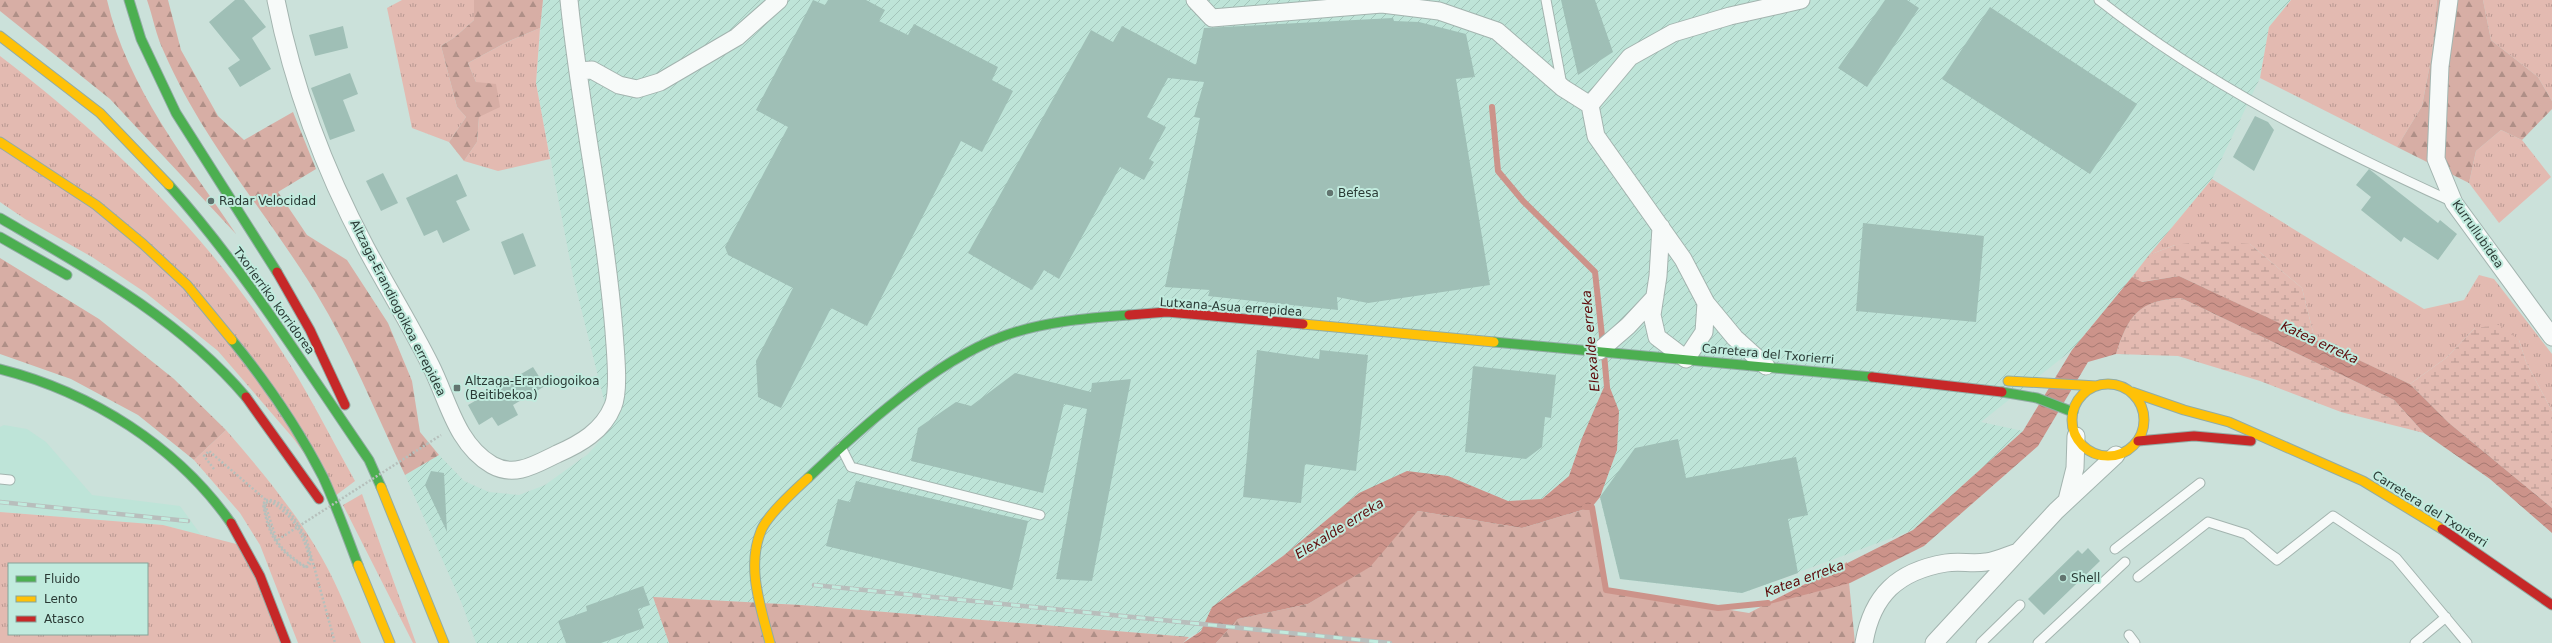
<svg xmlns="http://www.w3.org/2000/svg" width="2552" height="643" viewBox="0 0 2552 643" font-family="'DejaVu Sans',sans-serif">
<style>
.built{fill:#bee4d8}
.industrial{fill:url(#industrial-furrows)}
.grass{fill:url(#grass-tufts);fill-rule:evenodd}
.forest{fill:url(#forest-firs)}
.wetland{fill:url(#wetland-marsh)}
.water{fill:url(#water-waves)}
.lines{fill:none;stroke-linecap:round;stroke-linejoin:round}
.stream{stroke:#cc938a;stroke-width:6}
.building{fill:#9fbfb6}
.lane-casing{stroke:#a3b4af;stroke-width:11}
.street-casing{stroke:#a3b4af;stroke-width:19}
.fast-casing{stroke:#92aca5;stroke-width:11}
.slow-casing{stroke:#92aca5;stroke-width:11}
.jam-casing{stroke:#92aca5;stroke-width:11}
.path{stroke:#b6c0bc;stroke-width:2.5;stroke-dasharray:2 2;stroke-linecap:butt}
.lane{stroke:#f7faf9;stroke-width:9}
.street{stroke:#f7faf9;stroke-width:17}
.fast{stroke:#4caf50;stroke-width:9}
.slow{stroke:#ffc107;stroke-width:9}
.jam{stroke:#c62828;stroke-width:9}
.rail-casing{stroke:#b8bebc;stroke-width:4.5}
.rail{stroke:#c1ebde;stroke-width:3;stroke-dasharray:9;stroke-linecap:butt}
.path-bridge{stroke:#b6c0bc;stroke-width:2.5;stroke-dasharray:2 2;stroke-linecap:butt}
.poi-dot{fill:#62746f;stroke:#c1ebde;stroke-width:1.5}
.labels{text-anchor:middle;stroke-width:4;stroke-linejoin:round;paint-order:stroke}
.poi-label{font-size:12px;fill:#2a3a35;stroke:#c1ebde;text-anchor:start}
.street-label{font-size:12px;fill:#2a3a35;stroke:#c1ebde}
.water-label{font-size:13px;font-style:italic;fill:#5d0707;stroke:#c1ebde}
</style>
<defs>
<pattern id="industrial-furrows" width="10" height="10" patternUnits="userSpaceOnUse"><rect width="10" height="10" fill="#bee4d8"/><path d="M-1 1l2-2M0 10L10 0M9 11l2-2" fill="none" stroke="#a3c4ba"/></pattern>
<pattern id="grass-tufts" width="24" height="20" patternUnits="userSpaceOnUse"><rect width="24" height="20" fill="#e3bab1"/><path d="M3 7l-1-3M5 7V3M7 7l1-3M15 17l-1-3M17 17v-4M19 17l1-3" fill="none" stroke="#b89891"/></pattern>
<pattern id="forest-firs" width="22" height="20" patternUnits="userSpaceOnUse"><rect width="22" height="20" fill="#d7aea5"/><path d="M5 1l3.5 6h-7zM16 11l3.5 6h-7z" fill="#af8f87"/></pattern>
<pattern id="wetland-marsh" width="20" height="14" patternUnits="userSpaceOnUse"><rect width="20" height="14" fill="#e3bab1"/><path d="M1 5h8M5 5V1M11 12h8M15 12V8" fill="none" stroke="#b89891"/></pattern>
<pattern id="water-waves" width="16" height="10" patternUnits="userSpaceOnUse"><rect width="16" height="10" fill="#cc938a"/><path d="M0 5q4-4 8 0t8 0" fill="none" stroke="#a67972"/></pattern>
</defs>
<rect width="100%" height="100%" fill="#cbe1da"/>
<path class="built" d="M4 425 27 429 46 442 92 495 180 506 201 535 163 525 0 512V427Z"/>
<path class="industrial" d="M543 0H2291L2269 27 2260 78 2212 179 2072 350 1981 422 2023 431 1913 530 1742 593 1620 579 1600 497 1617 450 1582 438 1569 476 1542 499 1508 501 1448 476 1283 556 1212 607 1201 631 1189 637 801 605 654 597 669 643H476L462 604 405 475 439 455 464 481 489 492 519 495 545 485 588 454 611 428 573 276 536 83Z"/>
<path class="grass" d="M402 0H474V20L455 37 441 46 457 107 466 117 449 142 412 128 387 8Z
M2291 0H2437L2432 54 2422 106 2397 147 2260 78 2269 27Z
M2483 0H2552V101L2538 77 2491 40Z
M540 28 536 83 550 159 498 171 464 161 477 142 479 117 476 82 468 63 507 42Z
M0 56C108 139 205 230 279 347 307 390 330 436 355 481L335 496 293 438 218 351 146 293 92 257 25 219 0 202Z
M2501 130 2522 140 2551 177 2499 223 2469 183 2476 151Z
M2212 179 2424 309 2464 300 2479 275 2494 279 2552 354V411L2526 362 2519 340 2475 328 2446 358 2410 384 2315 340 2302 288 2250 244 2175 245 2149 255Z
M226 430C258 467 290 505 315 546 334 577 347 610 361 643H298L260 545 240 513 194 460Z
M362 494 416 643H413L343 505Z
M0 512 163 525 244 546 286 643H0ZM9 564H147V634H9Z"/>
<path class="forest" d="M0 0H107C127 87 187 161 236 234L110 99 0 11Z
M147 0H168L181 50 218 116 244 140 293 112 316 169 278 192 307 235 347 260 388 323 412 381 420 432 439 455 405 475C376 414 351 350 316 293 266 212 202 140 164 52 156 36 153 17 147 0Z
M474 0H543L540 28 507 42 468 63 476 82 496 84 500 107 479 117 477 142 464 161 449 142 466 117 457 107 441 46 455 37 474 20Z
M2437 0H2483L2491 40 2538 77 2552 101V109L2522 140 2501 130 2476 151 2469 183 2397 147 2422 106 2432 54Z
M0 258 99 319 174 379 226 430 194 460 138 415 71 379 0 354Z
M1592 507 1607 590 1749 613 1847 562 1855 643H1216L1238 619 1308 604 1369 567 1418 511 1522 528Z
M653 597 801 605 1189 637 1183 643H669Z"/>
<path class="wetland" d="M2209 240 2250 244 2302 288 2315 340 2179 276 2141 282 2132 277 2149 255 2175 245Z
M2181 298 2394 400 2424 433 2341 412 2260 381 2178 356 2116 354C2128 316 2139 300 2181 298Z
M2499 325 2519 340 2526 362 2552 411V508L2449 423 2410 384 2446 358 2475 328Z"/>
<path class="water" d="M2179 276 2410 384 2449 423 2552 508V533L2490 479 2424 433 2394 400 2181 298C2139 300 2128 316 2116 354L2088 362 2038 446 1924 546 1850 583 1762 606 1913 530 2023 431 2072 350 2132 277 2142 282Z
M1607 380 1619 411 1617 450 1600 497 1592 507 1522 528 1418 511 1370 567 1308 604 1238 619 1216 643H1183L1201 631 1212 607 1283 556 1359 493 1407 471 1448 476 1508 501 1542 499 1569 476 1582 438Z"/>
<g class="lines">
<path class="stream" d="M1492 107 1498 171 1523 201 1595 272 1603 345
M1604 354 1607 387
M1585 507H1592L1606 590 1718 608 1768 603"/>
</g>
<path class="building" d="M235 0H244L266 27 252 38 271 69 240 87 228 68 240 60 209 22Z
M813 0 825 5 828 0H866L885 10 879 21 908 35 914 24 998 67 992 80 1013 91 982 152 961 141 867 326 831 308 781 408 758 397 756 361 793 288 728 255 725 247 788 127 756 110Z
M1561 0H1595L1613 52 1578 75Z
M1885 0H1907L1919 8 1867 87 1838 68Z
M1990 7 2137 104 2090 174 1942 79Z
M1393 18 1394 21 1419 22 1466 34 1475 77 1456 79 1490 285 1368 303 1337 297 1338 310 1208 296 1210 290 1165 287 1200 118 1194 117 1204 82 1168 78 1147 117 1166 127 1149 159 1154 162 1144 180 1120 167 1059 279 1044 270 1032 290 968 253 1091 30 1113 42 1122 26 1196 65 1204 28Z
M343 26 348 48 315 56 309 35Z
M350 73 358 94 343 100 355 131 330 140 311 88Z
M2255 116 2268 122 2274 130 2254 171 2233 157Z
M2369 169 2438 223 2440 220 2457 234 2438 260 2404 237 2401 242 2361 210 2371 197 2356 185Z
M383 173 398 203 381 211 366 181Z
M457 174 467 196 456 201 470 230 443 243 437 230 424 236 406 198Z
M1863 223 1984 236 1976 322 1856 311Z
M523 233 536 266 514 275 501 242Z
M1257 350 1319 359 1320 350 1368 355 1356 471 1305 464 1301 503 1243 497Z
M1473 366 1556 375 1551 418 1545 417 1542 447 1526 459 1465 452Z
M533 367 545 386 513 405 518 415 498 426 492 417 479 425 468 405Z
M1015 373 1091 392 1092 383 1131 379 1092 581 1056 579 1087 409 1064 404 1043 493 911 461 918 428 956 402 971 406Z
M1678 439 1686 478 1796 457 1808 515 1788 519 1798 573 1742 593 1620 579 1600 497 1635 448Z
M431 471 444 473 447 532 425 485Z
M856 481 1028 521 1012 590 826 546 838 499 850 502Z
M2088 548 2100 561 2044 615 2028 599 2078 550 2082 554Z
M643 586 650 605 638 609 644 628 601 643H566L558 621 587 611 586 606Z"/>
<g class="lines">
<g class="lane-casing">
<path id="lane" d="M1546 0 1562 85
M2099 0C2207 85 2328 145 2453 202
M841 447 851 467 1040 515
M0 479 10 480
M2115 549 2200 483
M2138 577 2208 522 2246 534 2277 560 2333 516 2396 558 2467 643
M2129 635 2135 643
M1981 643 2020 605
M2038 643 2125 562
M2415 643 2446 617"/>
</g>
<g class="street-casing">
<path id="street" d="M276 0C293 86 325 171 366 248 387 287 411 326 431 366 448 400 456 444 492 465 515 478 536 464 557 454 580 444 603 431 613 406 620 390 615 349 614 331 605 220 580 111 569 0
M1195 0 1212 18 1382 4 1439 11 1497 31 1563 88 1590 105
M2449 0 2440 66 2436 159 2454 203 2552 337
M578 71 592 70 619 85 637 89 660 82 737 37 779 0
M1661 227 1658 276 1652 315 1657 337 1686 359 1704 332 1706 303 1683 259 1596 136 1590 105 1630 57 1673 33 1730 16 1801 0
M1706 303 1735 338 1766 366
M1599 351 1628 326 1655 297
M2067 500 2075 468 2076 436
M1864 643C1872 595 1898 571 1946 563 1959 561 1973 564 1986 562 1996 561 2006 556 2015 553
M1934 643 2056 511 2116 455"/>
</g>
<g class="fast-casing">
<path id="fast" d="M129 0 141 39 176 113 277 272
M169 185C244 269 305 367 369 460L381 487
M0 218C88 269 180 319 246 397
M0 237 67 275
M232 340C267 383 298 428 323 477 336 505 347 536 358 565
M1494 342 1872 377
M0 369C91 392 177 446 231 523
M2002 392 2037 398 2073 412
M808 478C860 429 934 362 1001 337 1040 322 1087 318 1129 315"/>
</g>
<g class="slow-casing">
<path id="slow" d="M0 36 100 113 169 185
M0 142 96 205 143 244 187 285 232 340
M1303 324 1494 342
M2008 381 2097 386
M2072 420a36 36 0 1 1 72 0a36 36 0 1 1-72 0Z
M2132 392 2184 410 2229 422 2363 481 2442 529
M381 487 444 643
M358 565 390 643
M770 643C761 608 746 567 761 531 767 515 795 490 808 478"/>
</g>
<g class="jam-casing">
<path id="jam" d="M277 272 310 330 345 405
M1129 315 1167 312 1303 324
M1872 377 2002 392
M246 397 319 499
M2138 441 2194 436 2251 441
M231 523 260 576 286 643
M2442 529 2552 605"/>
</g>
<path class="path" d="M427 444 441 435
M214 469 204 456 209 451 266 500
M311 559 310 564 306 568C277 550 269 537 263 504L266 500C285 498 300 526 307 541L335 643"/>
<use href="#lane" class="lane"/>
<use href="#street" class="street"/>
<use href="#fast" class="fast"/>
<use href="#slow" class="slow"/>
<use href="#jam" class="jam"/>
<g class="rail-casing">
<path id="rail" d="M0 502 188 521
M814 585 1390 643"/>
</g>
<use href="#rail" class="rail"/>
<path class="path-bridge" d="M311 559C304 534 294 511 268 500L264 504C270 536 278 549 306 567L310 559C303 534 293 514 269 501L265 504 277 541 282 537 427 444"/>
</g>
<g class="poi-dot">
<circle cx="1330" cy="193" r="4"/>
<circle cx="211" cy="201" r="4"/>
<rect x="453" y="384" width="8" height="8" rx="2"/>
<circle cx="2063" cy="578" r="4"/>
</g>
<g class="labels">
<g class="poi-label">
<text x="1338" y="197">Befesa</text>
<text x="219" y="205">Radar Velocidad</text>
<text x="465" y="385">Altzaga-Erandiogoikoa<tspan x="465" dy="14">(Beitibekoa)</tspan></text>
<text x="2071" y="582">Shell</text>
</g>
<g class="street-label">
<text transform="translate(2478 234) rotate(55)" y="4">Kurrullubidea</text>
<text transform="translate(274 301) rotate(54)" y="4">Txorierriko korridorea</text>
<text transform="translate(1231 307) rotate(4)" y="4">Lutxana-Asua errepidea</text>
<text transform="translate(398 308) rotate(63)" y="4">Altzaga-Erandiogoikoa errepidea</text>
<text transform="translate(1768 354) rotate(5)" y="4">Carretera del Txorierri</text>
<text transform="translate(2430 509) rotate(32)" y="4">Carretera del Txorierri</text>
</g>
<g class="water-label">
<text transform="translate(1590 341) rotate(-95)" y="5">Elexalde erreka</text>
<text transform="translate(2320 342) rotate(25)" y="5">Katea erreka</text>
<text transform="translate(1339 528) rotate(-32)" y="5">Elexalde erreka</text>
<text transform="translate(1804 578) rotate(-20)" y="5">Katea erreka</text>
</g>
</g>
<rect x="8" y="563" width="140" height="72" fill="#c1ebde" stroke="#85a49a"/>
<rect x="16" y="576" width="20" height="6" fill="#4caf50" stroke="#85a49a"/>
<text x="44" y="583" font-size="12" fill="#2a3a35">Fluido</text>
<rect x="16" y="596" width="20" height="6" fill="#ffc107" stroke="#85a49a"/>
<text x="44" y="603" font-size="12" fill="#2a3a35">Lento</text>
<rect x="16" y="616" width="20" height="6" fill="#c62828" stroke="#85a49a"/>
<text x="44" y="623" font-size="12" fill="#2a3a35">Atasco</text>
</svg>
